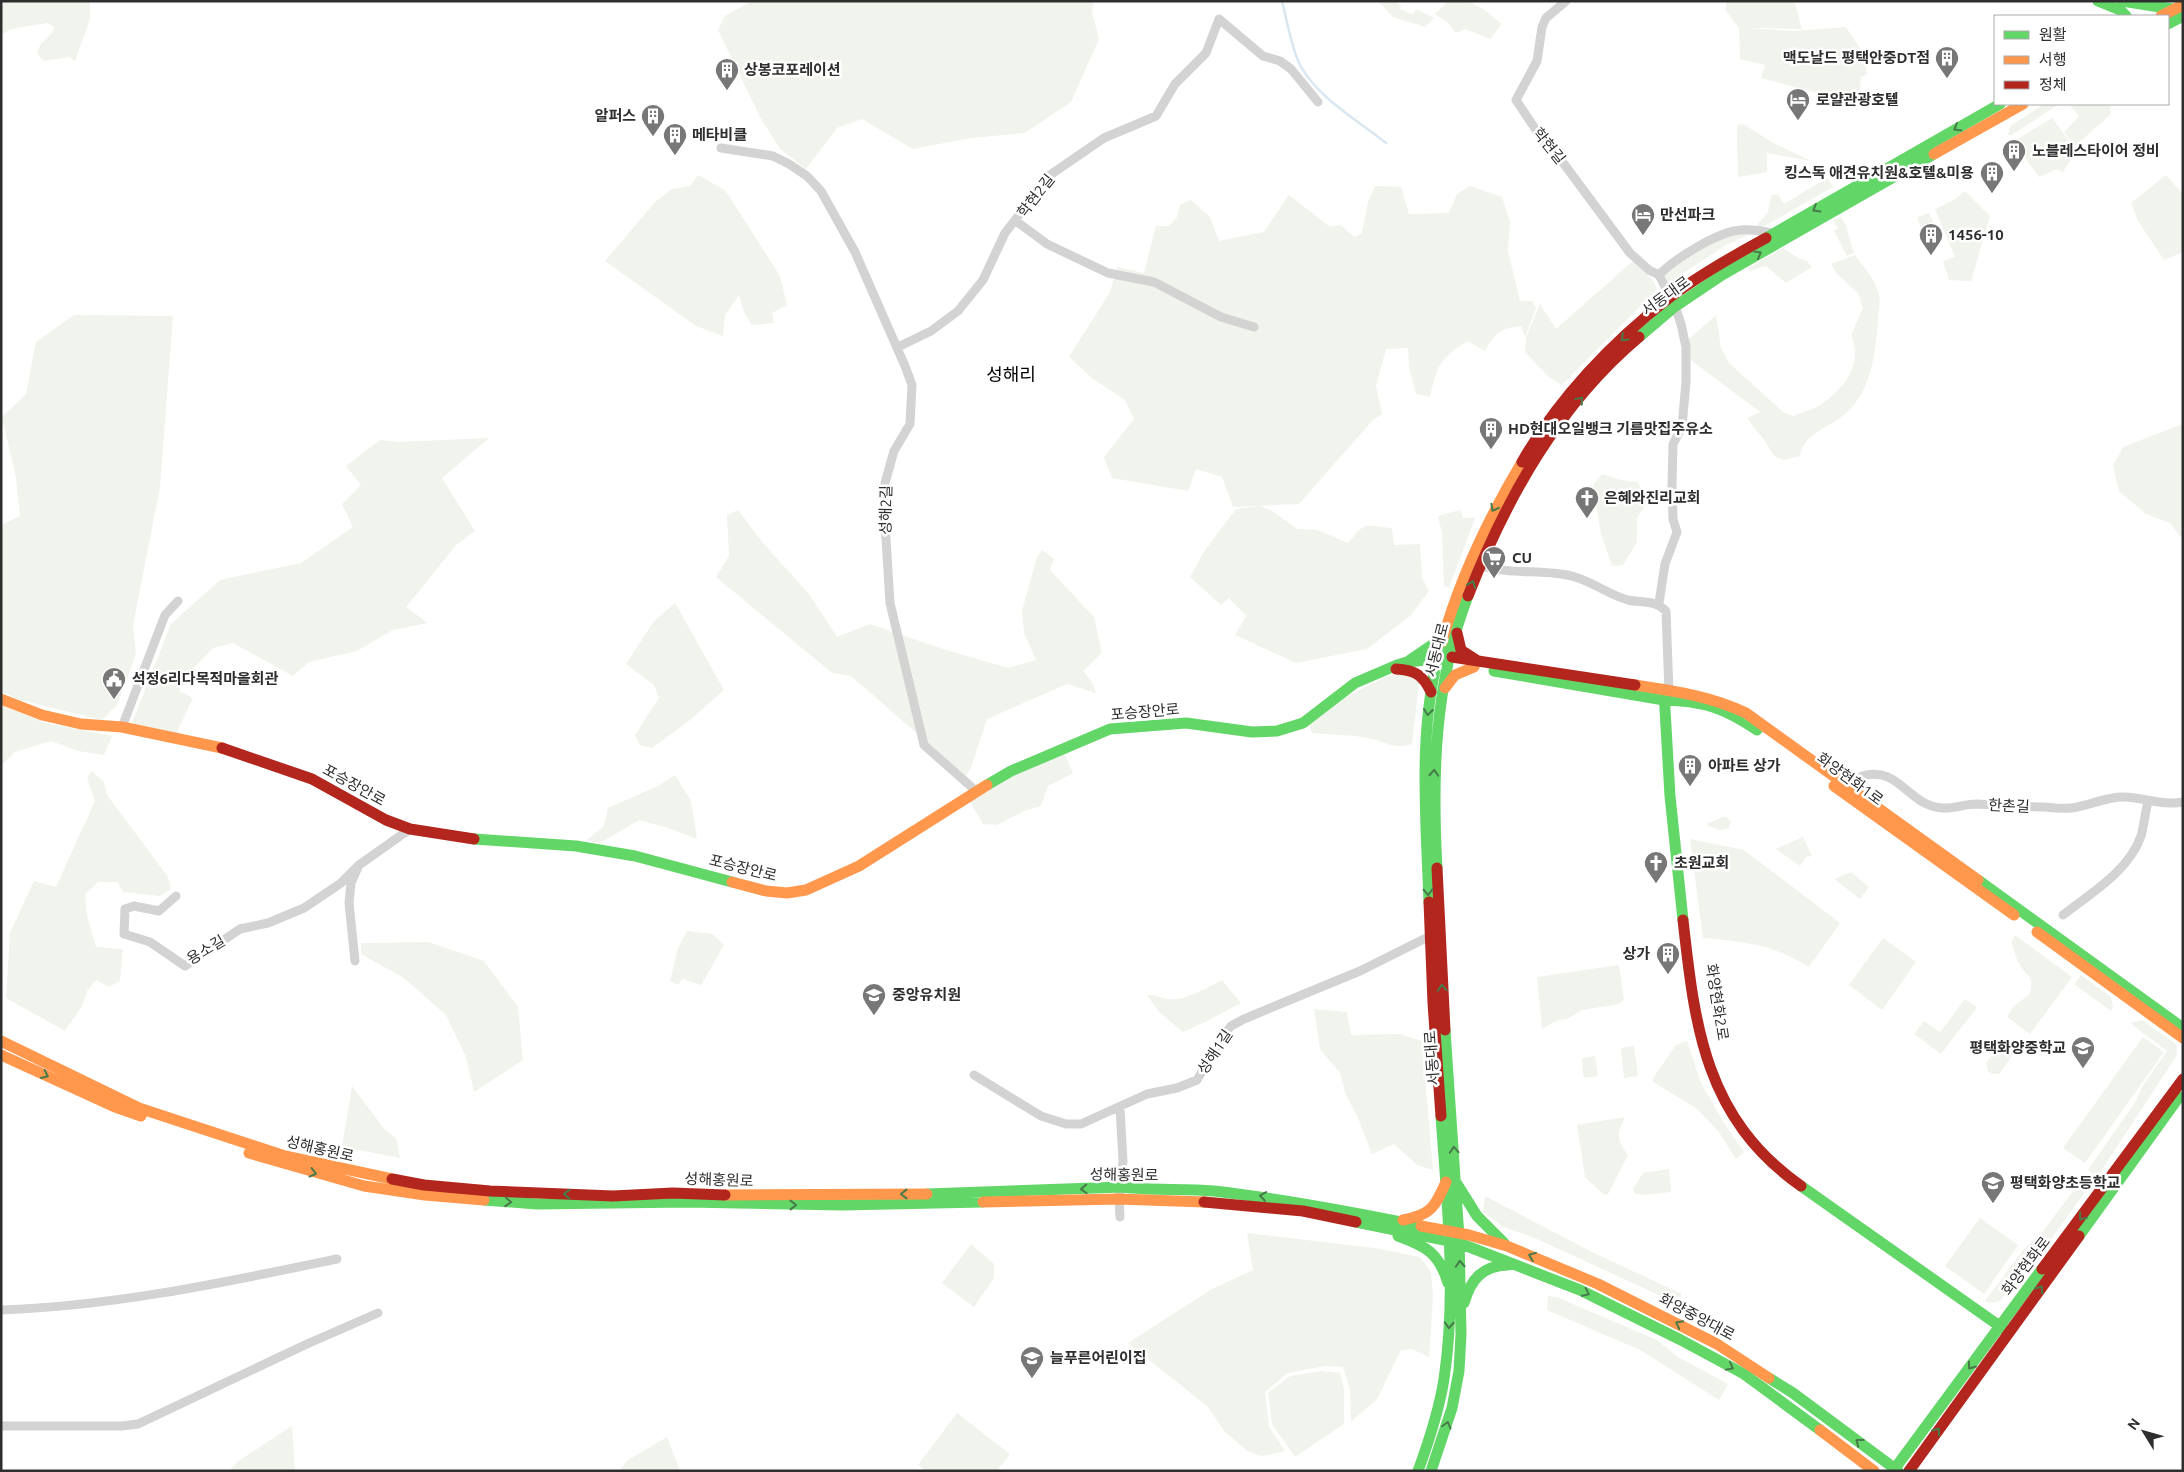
<svg xmlns="http://www.w3.org/2000/svg" width="2184" height="1472" viewBox="0 0 2184 1472" font-family="Ubuntu,'Noto Sans KR',sans-serif">
<style>
.green{fill:#f0f4ec}
.lines{fill:none;stroke-linecap:round;stroke-linejoin:round}
.stream{stroke:#d9e7f0;stroke-width:2.5}
.street{stroke:#d3d3d3;stroke-width:9}
.fast{stroke:#63d668;stroke-width:11}
.slow{stroke:#ff974d;stroke-width:11}
.jam{stroke:#b3261e;stroke-width:11}
.oneway{stroke:#467a48}
.labels{text-anchor:middle;stroke-width:5;stroke-linejoin:round;paint-order:stroke}
.poi-label{font-size:15px;font-weight:bold;fill:#2e2e2e;stroke:#fff;text-anchor:start}
.street-label{font-size:15px;fill:#2e2e2e;stroke:#fff}
.quarter-label{font-size:18px;fill:#000;stroke:#fff}
</style>
<rect width="100%" height="100%" fill="#fff"/>
<path class="green" d="M1 1H90V19L75 61 69 57 44 61 37 54C41 37 51 40 54 27L47 23 11 29 1 35Z
M752 1H1094L1092 12 1099 39 1071 102 1025 133 971 138 913 149 862 119 837 128 806 169 780 149 760 117 718 30 725 16Z
M1394 1 1401 5 1400 9 1413 14 1416 9 1434 18 1425 27 1393 17 1379 2Z
M1448 1H1468L1483 9 1502 24 1490 39 1465 29 1459 32H1455L1448 23 1435 14Z
M1726 1H1794L1802 29 1745 28 1792 31 1846 27 1864 54 1867 74 1861 77 1859 104 1761 78 1765 65 1740 59 1739 28 1726 11Z
M2044 104H2059L2012 135H2008L2010 126Z
M2071 104H2110L2111 114 2075 146 2064 132 2079 116 2070 105Z
M2052 118 2076 150 2063 172 2057 169 2039 177 2013 142Z
M1738 124 1745 125 1773 143 1811 161 1767 153V172L1738 177 1737 135Z
M698 175 725 190 780 276 787 305 772 313 774 323 752 325 744 312 739 295 725 315 723 336 696 326 605 261 655 202 672 189 690 186Z
M2166 175 2183 194V252L2164 260 2138 221 2131 203Z
M1827 178 1833 187 1761 228 1756 226 1768 212 1771 195 1778 194 1784 204Z
M1375 186 1401 187 1409 214 1449 213 1457 194 1470 186 1502 197 1510 222 1508 251 1520 301H1532L1536 308 1525 337 1521 326C1500 328 1494 334 1485 351L1468 341C1440 358 1437 365 1430 397L1416 394 1409 367 1408 348 1386 349 1376 386 1382 414 1373 420 1299 504 1233 507 1222 477 1196 469 1188 491 1112 478 1104 457 1134 419 1125 400 1093 379 1069 357 1110 292 1117 267 1144 273 1156 226H1169L1177 217 1180 205 1191 200 1210 217 1219 241 1264 232 1289 195 1330 227 1340 225 1355 237 1362 233 1368 202Z
M1965 191 1990 216 1971 281 1949 280 1943 261 1955 257 1935 209 1954 200Z
M1929 213 1942 241 1939 245 1929 248 1917 217Z
M1841 217 1845 223 1854 253 1847 256 1834 231 1838 228 1833 220Z
M1733 234H1751L1726 245 1668 283 1664 273 1692 254Z
M1783 248 1800 259 1807 261 1812 267 1786 283 1766 266 1750 271 1748 268Z
M1855 255C1864 267 1875 279 1879 294 1881 302 1878 313 1878 321 1875 353 1872 390 1846 413 1831 427 1803 433 1800 456L1784 460 1774 456 1765 441 1747 418 1760 412 1688 358 1689 339 1716 315 1721 348 1729 363 1783 412 1793 416C1802 412 1814 409 1822 404 1846 386 1863 364 1851 335L1863 308 1858 293 1837 274 1831 264Z
M1633 261 1652 279 1657 289 1562 385 1548 376 1525 352 1526 337 1540 304 1556 329Z
M74 315 173 316 160 487 133 625 136 654 117 705 102 720 20 700 1 691V525L20 516 16 478 2 417 26 394 36 342Z
M2183 424V540L2170 523 2146 514 2119 491 2113 466 2123 447Z
M489 438 442 478 475 531 456 545 406 607 428 623 393 630 357 651 309 662 293 676 233 643 213 648 191 671 179 691 193 698 176 734 132 723 171 624 220 580 301 563 353 527 342 504 361 485 346 466 380 440 399 442Z
M1602 474 1620 480 1638 482 1647 503 1637 518V542L1623 565 1612 566 1601 534 1593 485Z
M1259 506 1271 510 1297 529 1317 530 1348 543C1365 521 1365 525 1392 528L1394 545 1420 544 1422 578 1429 591 1410 616 1367 649 1296 663 1235 635 1246 616 1229 598 1221 605 1190 577 1203 553 1236 509Z
M738 510 763 543 809 594 837 637 870 624 943 649 1008 668 1036 660 1024 633 1022 611 1037 557 1042 550 1054 559 1050 570 1094 617 1102 653 1083 671 1092 682 1096 693 1067 684 987 719 971 768 966 776 851 676 832 673 716 577 729 556 727 515Z
M1460 510 1463 518H1475L1449 588 1444 586 1442 533 1438 516Z
M675 603 724 690 690 720 652 748 640 745 635 735 659 698 654 685 626 664 654 621Z
M1404 673 1414 676 1419 683 1412 744C1391 750 1386 741 1367 738 1349 734 1330 735 1312 733L1309 725 1339 700 1388 676Z
M1 705 45 723 112 736 104 755 78 751 51 741 15 752 1 766Z
M1063 751 1073 773 1048 786 1041 806 1024 811 997 825 983 824 969 800 1018 771Z
M92 771 104 782 107 795 168 877 171 889 160 896 123 892 118 882H98L85 894 87 916 96 947 123 949 120 981 109 987 96 980 87 991 82 1006 65 1031 6 998 10 933 34 881 56 887 95 801 87 778Z
M675 775 691 801 697 839 665 827 639 820 600 843 587 840 604 826 608 808 658 786Z
M1722 817H1726L1731 821 1729 828 1720 830 1708 826 1707 824Z
M1803 837 1812 856 1806 857 1800 866 1776 849Z
M1690 839 1744 850 1840 923 1809 967C1774 945 1744 941 1703 938Z
M1851 872 1869 887 1860 899 1834 879Z
M687 931 713 934 724 945 701 985 682 979 678 985 670 981 678 948Z
M2015 935 2072 977 2030 1034 2007 1017 2014 1006 2030 994C2034 974 2028 979 2020 965 2016 959 2014 949 2011 942Z
M1883 938 1916 962 1882 1010 1849 985Z
M428 942 484 961 518 1007 523 1060 474 1092 466 1057 446 1015 404 978 361 954V943Z
M1619 965 1624 1000 1619 1004 1582 1010 1567 1019 1556 1021 1542 1029 1537 977Z
M2081 975 2111 997 2113 1008 2111 1011 2074 984Z
M1222 980 1241 1003 1207 1021 1183 1032 1159 1012 1147 995C1154 995 1159 997 1166 999 1183 1002 1207 988 1222 980Z
M1965 999 1977 1007 1941 1054 1914 1034 1924 1021 1940 1032Z
M1314 1009 1347 1012 1351 1035 1400 1034 1422 1041 1433 1170 1417 1165 1394 1144 1372 1154 1358 1118 1346 1095 1340 1073 1320 1049Z
M2142 1020 2176 1044 2177 1055 2097 1177 2088 1170 2136 1101 2142 1087 2167 1051 2130 1023Z
M2143 1037 2164 1052 2085 1163 2063 1148Z
M2010 1038 2015 1041 2016 1050 1999 1074H1992L1988 1071 1986 1063 2004 1040Z
M1687 1041 1701 1083 1724 1123 1744 1152 1736 1159 1719 1132 1696 1108 1653 1082V1078L1676 1045Z
M1634 1046 1638 1076 1624 1078 1621 1048Z
M1595 1056 1598 1076 1585 1078 1583 1075 1582 1058Z
M352 1086 385 1130 396 1138 400 1158 342 1147Z
M1625 1117C1617 1134 1616 1139 1628 1155L1608 1194 1604 1195 1585 1177 1577 1125Z
M1669 1169 1671 1192 1645 1195 1635 1194 1633 1189 1643 1173Z
M2083 1178 2091 1184 2051 1239 2033 1255 2000 1301 1989 1303 1985 1301 2024 1249 2043 1231Z
M1485 1196 1592 1252 1682 1294 1676 1303 1537 1239 1504 1227 1483 1212Z
M1980 1218 2018 1245 1984 1294 1945 1266Z
M1247 1233 1375 1248 1420 1257 1431 1272 1433 1297 1429 1357 1412 1349 1401 1350 1377 1399 1351 1422 1350 1389 1343 1367 1325 1366 1288 1373 1265 1392 1269 1427 1285 1451 1262 1456 1247 1451 1225 1432 1207 1406 1128 1343 1212 1289 1253 1270Z
M971 1244 994 1264V1278L974 1307 942 1283Z
M1548 1296 1559 1298 1657 1340 1678 1357 1728 1384 1719 1400 1640 1350 1547 1310Z
M1321 1371 1340 1373 1344 1389V1424L1295 1457 1272 1424 1268 1393 1290 1376Z
M957 1413 1010 1454 997 1471H926L918 1465Z
M292 1426 295 1471H229L237 1462Z
M667 1437 680 1471H619L628 1460Z"/>
<g class="lines">
<path class="stream" d="M1282 1C1287 20 1291 47 1300 65 1318 98 1357 120 1386 143"/>
<path class="street" d="M1566 1 1546 18 1542 27 1537 61 1516 100 1546 145 1564 164 1630 253 1649 270 1659 275 1675 306 1681 324 1686 347V382L1682 427 1673 444 1672 486 1673 519 1677 532 1665 564 1659 603
M721 148 773 156 789 164 807 176 821 191 855 252 905 366 912 385 910 424 894 451 885 483V523L890 603 924 745 976 791
M1016 221 1047 244 1108 273 1154 282 1221 317 1254 327
M1659 275C1674 259 1719 231 1741 230 1752 229 1762 231 1772 233
M898 347 931 331 958 311 983 280 1005 233 1050 175 1104 138 1156 116 1175 84 1206 53 1219 19 1263 56 1280 61 1291 69 1318 102
M1480 565C1510 576 1545 568 1575 577 1593 582 1609 595 1628 600 1642 603 1656 600 1666 611L1669 692
M122 727 165 615 178 601
M1856 792 1862 776C1899 765 1908 806 1942 808 1953 809 1965 804 1976 804 1999 805 2021 807 2044 807 2053 808 2062 809 2071 808 2088 806 2105 797 2123 797 2143 797 2162 806 2183 802
M176 896 159 911 134 906 125 909 124 934 150 942 185 966 240 929 268 923 304 908 341 883 359 865
M2063 915C2090 894 2129 871 2141 836 2144 825 2145 813 2148 802
M355 961 349 903 351 883 359 865 410 829
M974 1075 1041 1116 1066 1124H1081L1147 1094 1177 1088 1197 1080 1223 1036 1231 1026 1244 1019 1360 971 1424 939 1430 938
M1120 1108 1123 1161 1119 1199 1120 1217
M1 1310C115 1306 226 1282 337 1259
M1 1426H122L138 1424 307 1344 378 1313"/>
<path class="fast" d="M2098 1 2120 10 2126 16
M2122 1 2179 10
M2168 24 2183 16
M1766 238 2000 104
M1639 337 1673 308 1722 275 1934 154
M1410 660 1432 645 1445 630
M1494 671 1664 700C1704 701 1724 708 1757 730
M1664 692 1670 796 1683 920
M987 785 1011 771 1110 729 1186 723 1252 732 1277 731 1303 723 1355 683 1397 665 1407 662 1452 657
M474 839 576 846 635 856 732 882
M1437 868C1432 777 1434 683 1468 596
M1978 880 2183 1028
M1429 902C1426 815 1417 726 1442 642
M1457 1184 1477 1216 1504 1243
M1801 1186 2008 1332
M927 1194 1122 1187C1153 1191 1183 1188 1214 1191 1284 1199 1352 1212 1421 1226
M484 1200 537 1204 688 1202 842 1205 983 1202
M1356 1222 1449 1241
M1398 1236C1426 1246 1439 1253 1448 1283
M2079 1236 2179 1097
M1459 1243 1580 1290 1681 1340 1744 1374 1820 1430
M1464 1303C1471 1279 1482 1266 1508 1265
M1769 1378 1793 1393 1898 1471
M1418 1471C1429 1441 1439 1411 1444 1379 1457 1292 1447 1203 1441 1116
M1431 1471 1452 1408 1459 1371 1461 1334 1459 1237 1445 1030
M1893 1471 2042 1269"/>
<path class="slow" d="M2161 16 2183 5
M1934 154 2023 104
M1442 642C1460 577 1488 519 1522 462
M1635 685C1674 691 1710 696 1746 713L1978 880
M1445 688 1455 675 1474 667
M1 699 42 715 81 724 122 727 222 748
M1834 786 2014 915
M732 882 766 891 787 893 806 890 859 866 987 785
M2037 932 2183 1038
M1 1041 139 1108 285 1156 392 1179
M1 1055 115 1107 141 1116
M249 1153 364 1186 425 1195 484 1200
M725 1195 927 1194
M983 1202 1119 1199 1204 1202
M1403 1220C1431 1215 1435 1207 1446 1182
M1421 1226 1469 1235 1507 1246 1598 1284 1717 1344 1769 1378
M1820 1430 1874 1471"/>
<path class="jam" d="M1522 462C1558 399 1612 342 1669 298 1699 275 1733 256 1766 238
M1468 596C1506 499 1558 405 1639 337
M1457 633 1461 650 1478 661
M1452 657 1635 685
M1396 669C1415 670 1423 675 1431 692
M222 748 312 779 386 820 410 829 474 839
M1437 868 1445 1030
M1429 902 1433 1003 1441 1116
M1683 920C1695 1028 1705 1118 1801 1186
M392 1179 424 1185 490 1191 613 1196 673 1193 725 1195
M1204 1202 1303 1211 1356 1222
M2042 1269 2183 1079
M1909 1471 2079 1236"/>
</g>
<defs><path id="oneway-chevron" d="M-2-3.5L2.5 0L-2 3.5" fill="none" stroke-width="1.6" stroke-linecap="round" stroke-linejoin="round" transform="scale(1.25)"/></defs>
<g class="oneway">
<use href="#oneway-chevron" transform="translate(1957 128) rotate(150)"/>
<use href="#oneway-chevron" transform="translate(1816 209) rotate(149)"/>
<use href="#oneway-chevron" transform="translate(1758 254) rotate(-29)"/>
<use href="#oneway-chevron" transform="translate(1624 338) rotate(137)"/>
<use href="#oneway-chevron" transform="translate(1580 400) rotate(-50)"/>
<use href="#oneway-chevron" transform="translate(1494 508) rotate(119)"/>
<use href="#oneway-chevron" transform="translate(1472 584) rotate(-68)"/>
<use href="#oneway-chevron" transform="translate(1428 712) rotate(97)"/>
<use href="#oneway-chevron" transform="translate(1434 773) rotate(-87)"/>
<use href="#oneway-chevron" transform="translate(1428 892) rotate(88)"/>
<use href="#oneway-chevron" transform="translate(1442 988) rotate(-94)"/>
<use href="#oneway-chevron" transform="translate(45 1075) rotate(25)"/>
<use href="#oneway-chevron" transform="translate(1454 1150) rotate(-94)"/>
<use href="#oneway-chevron" transform="translate(313 1173) rotate(14)"/>
<use href="#oneway-chevron" transform="translate(1084 1189) rotate(178)"/>
<use href="#oneway-chevron" transform="translate(567 1194) rotate(-178)"/>
<use href="#oneway-chevron" transform="translate(904 1194) rotate(180)"/>
<use href="#oneway-chevron" transform="translate(1263 1196) rotate(-172)"/>
<use href="#oneway-chevron" transform="translate(508 1202) rotate(4)"/>
<use href="#oneway-chevron" transform="translate(793 1205)"/>
<use href="#oneway-chevron" transform="translate(2082 1217) rotate(127)"/>
<use href="#oneway-chevron" transform="translate(1532 1256) rotate(-158)"/>
<use href="#oneway-chevron" transform="translate(1460 1264) rotate(-93)"/>
<use href="#oneway-chevron" transform="translate(2040 1289) rotate(-54)"/>
<use href="#oneway-chevron" transform="translate(1586 1293) rotate(26)"/>
<use href="#oneway-chevron" transform="translate(1679 1324) rotate(-153)"/>
<use href="#oneway-chevron" transform="translate(1449 1325) rotate(93)"/>
<use href="#oneway-chevron" transform="translate(1971 1366) rotate(126)"/>
<use href="#oneway-chevron" transform="translate(1730 1367) rotate(29)"/>
<use href="#oneway-chevron" transform="translate(1447 1425) rotate(-74)"/>
<use href="#oneway-chevron" transform="translate(1937 1431) rotate(-54)"/>
<use href="#oneway-chevron" transform="translate(1859 1442) rotate(-143)"/>
</g>
<defs>
<g id="building-pin" transform="scale(1.25)"><path d="M0 17L-7.5 6A9.5 9.5 0 1 1 7.5 6Z" fill="#777" stroke="#fff"/><path d="M-4-6H4V6H1V3H-1V6H-4ZM-2.5-4.3h1.7v1.8h-1.7ZM.8-4.3h1.7v1.8H.8ZM-2.5-1h1.7V.8h-1.7ZM.8-1h1.7V.8H.8Z" fill="#fff"/></g>
<g id="hotel-pin" transform="scale(1.25)"><path d="M0 17L-7.5 6A9.5 9.5 0 1 1 7.5 6Z" fill="#777" stroke="#fff"/><path d="M-6-4.5h1.5V1H6V5H4.5V3h-9V5H-6ZM-4 0a1.8 1.8 0 1 1 3.6 0ZM.5 0V-2.5h3Q6-2.5 6 0Z" fill="#fff"/></g>
<g id="church-pin" transform="scale(1.25)"><path d="M0 17L-7.5 6A9.5 9.5 0 1 1 7.5 6Z" fill="#777" stroke="#fff"/><path d="M-1.2-6h2.4v3.5h3.3v2.4h-3.3V6h-2.4V-.1h-3.3v-2.4h3.3Z" fill="#fff"/></g>
<g id="supermarket-pin" transform="scale(1.25)"><path d="M0 17L-7.5 6A9.5 9.5 0 1 1 7.5 6Z" fill="#777" stroke="#fff"/><path d="M-6-5.5h2.5l.6 2H6L4.5 2H-2.5L-4.4-4H-6ZM-1.5 3.2a1.3 1.3 0 1 0 .1 0ZM3 3.2a1.3 1.3 0 1 0 .1 0Z" fill="#fff"/></g>
<g id="civic-pin" transform="scale(1.25)"><path d="M0 17L-7.5 6A9.5 9.5 0 1 1 7.5 6Z" fill="#777" stroke="#fff"/><path d="M-.6-6.5H3V-4.5H.6V-3L4-1V1h2V6H-6V1h2V-1L-.6-3ZM-1.2 2.5V6h2.4V2.5Z" fill="#fff"/></g>
<g id="school-pin" transform="scale(1.25)"><path d="M0 17L-7.5 6A9.5 9.5 0 1 1 7.5 6Z" fill="#777" stroke="#fff"/><path d="M0-5L7-2L0 1L-7-2ZM-4 1L0 2.5L4 1V4Q0 6-4 4Z" fill="#fff"/></g>
</defs>
<g fill-rule="evenodd">
<use href="#building-pin" x="1947" y="58"/>
<use href="#building-pin" x="727" y="70"/>
<use href="#hotel-pin" x="1798" y="100"/>
<use href="#building-pin" x="653" y="116"/>
<use href="#building-pin" x="675" y="135"/>
<use href="#building-pin" x="2014" y="151"/>
<use href="#building-pin" x="1992" y="173"/>
<use href="#hotel-pin" x="1643" y="215"/>
<use href="#building-pin" x="1931" y="235"/>
<use href="#building-pin" x="1491" y="429"/>
<use href="#church-pin" x="1587" y="498"/>
<use href="#supermarket-pin" x="1494" y="558"/>
<use href="#civic-pin" x="114" y="679"/>
<use href="#building-pin" x="1690" y="766"/>
<use href="#church-pin" x="1656" y="863"/>
<use href="#building-pin" x="1668" y="954"/>
<use href="#school-pin" x="874" y="995"/>
<use href="#school-pin" x="2083" y="1048"/>
<use href="#school-pin" x="1993" y="1183"/>
<use href="#school-pin" x="1032" y="1358"/>
</g>
<g class="labels">
<g class="poi-label">
<text x="1930" y="63" text-anchor="end">맥도날드 평택안중DT점</text>
<text x="744" y="75">상봉코포레이션</text>
<text x="1816" y="105">로얄관광호텔</text>
<text x="636" y="121" text-anchor="end">알퍼스</text>
<text x="692" y="140">메타비클</text>
<text x="2032" y="156">노블레스타이어 정비</text>
<text x="1974" y="178" text-anchor="end">킹스독 애견유치원&amp;호텔&amp;미용</text>
<text x="1660" y="220">만선파크</text>
<text x="1948" y="240">1456-10</text>
<text x="1508" y="434">HD현대오일뱅크 기름맛집주유소</text>
<text x="1604" y="503">은혜와진리교회</text>
<text x="1512" y="563">CU</text>
<text x="132" y="684">석정6리다목적마을회관</text>
<text x="1708" y="771">아파트 상가</text>
<text x="1674" y="868">초원교회</text>
<text x="1650" y="959" text-anchor="end">상가</text>
<text x="892" y="1000">중앙유치원</text>
<text x="2066" y="1053" text-anchor="end">평택화양중학교</text>
<text x="2010" y="1188">평택화양초등학교</text>
<text x="1050" y="1363">늘푸른어린이집</text>
</g>
<g class="street-label">
<text transform="translate(1549 146) rotate(51)" y="5">학현길</text>
<text transform="translate(1036 196) rotate(-52)" y="5">학현2길</text>
<text transform="translate(1666 296) rotate(-36)" y="5">서동대로</text>
<text transform="translate(886 510) rotate(-89)" y="5">성해2길</text>
<text transform="translate(1437 650) rotate(-76)" y="5">서동대로</text>
<text transform="translate(1145 712) rotate(-5)" y="5">포승장안로</text>
<text transform="translate(1850 779) rotate(36)" y="5">화양현화1로</text>
<text transform="translate(354 785) rotate(29)" y="5">포승장안로</text>
<text transform="translate(2009 806) rotate(3)" y="5">한촌길</text>
<text transform="translate(743 868) rotate(14)" y="5">포승장안로</text>
<text transform="translate(206 950) rotate(-31)" y="5">용소길</text>
<text transform="translate(1717 1002) rotate(81)" y="5">화양현화2로</text>
<text transform="translate(1215 1052) rotate(-56)" y="5">성해1길</text>
<text transform="translate(1432 1058) rotate(-94)" y="5">서동대로</text>
<text transform="translate(320 1149) rotate(13)" y="5">성해홍원로</text>
<text transform="translate(1124 1175) rotate(1)" y="5">성해홍원로</text>
<text transform="translate(719 1180) rotate(2)" y="5">성해홍원로</text>
<text transform="translate(2026 1266) rotate(-53)" y="5">화양현화로</text>
<text transform="translate(1697 1317) rotate(28)" y="5">화양중앙대로</text>
</g>
<g class="quarter-label">
<text x="1011" y="381">성해리</text>
</g>
</g>
<rect width="2184" height="1472" fill="none" stroke="#2e2e2e" stroke-width="5"/>
<rect x="1994" y="15" width="175" height="90" fill="#ffffff" stroke="#ababab"/>
<rect x="2004" y="31" width="25" height="8" fill="#63d668" stroke="#ababab"/>
<text x="2039" y="40" font-size="15" fill="#2e2e2e">원활</text>
<rect x="2004" y="56" width="25" height="8" fill="#ff974d" stroke="#ababab"/>
<text x="2039" y="65" font-size="15" fill="#2e2e2e">서행</text>
<rect x="2004" y="81" width="25" height="8" fill="#b3261e" stroke="#ababab"/>
<text x="2039" y="90" font-size="15" fill="#2e2e2e">정체</text>
<g transform="translate(2144 1432) rotate(307)" stroke="#ffffff" stroke-width="4" paint-order="stroke">
<path d="M0-4L9 19L0 12L-9 19Z" fill="#2e2e2e"/>
<text y="-8" font-size="14" font-weight="bold" text-anchor="middle" fill="#2e2e2e">N</text>
</g>
</svg>
